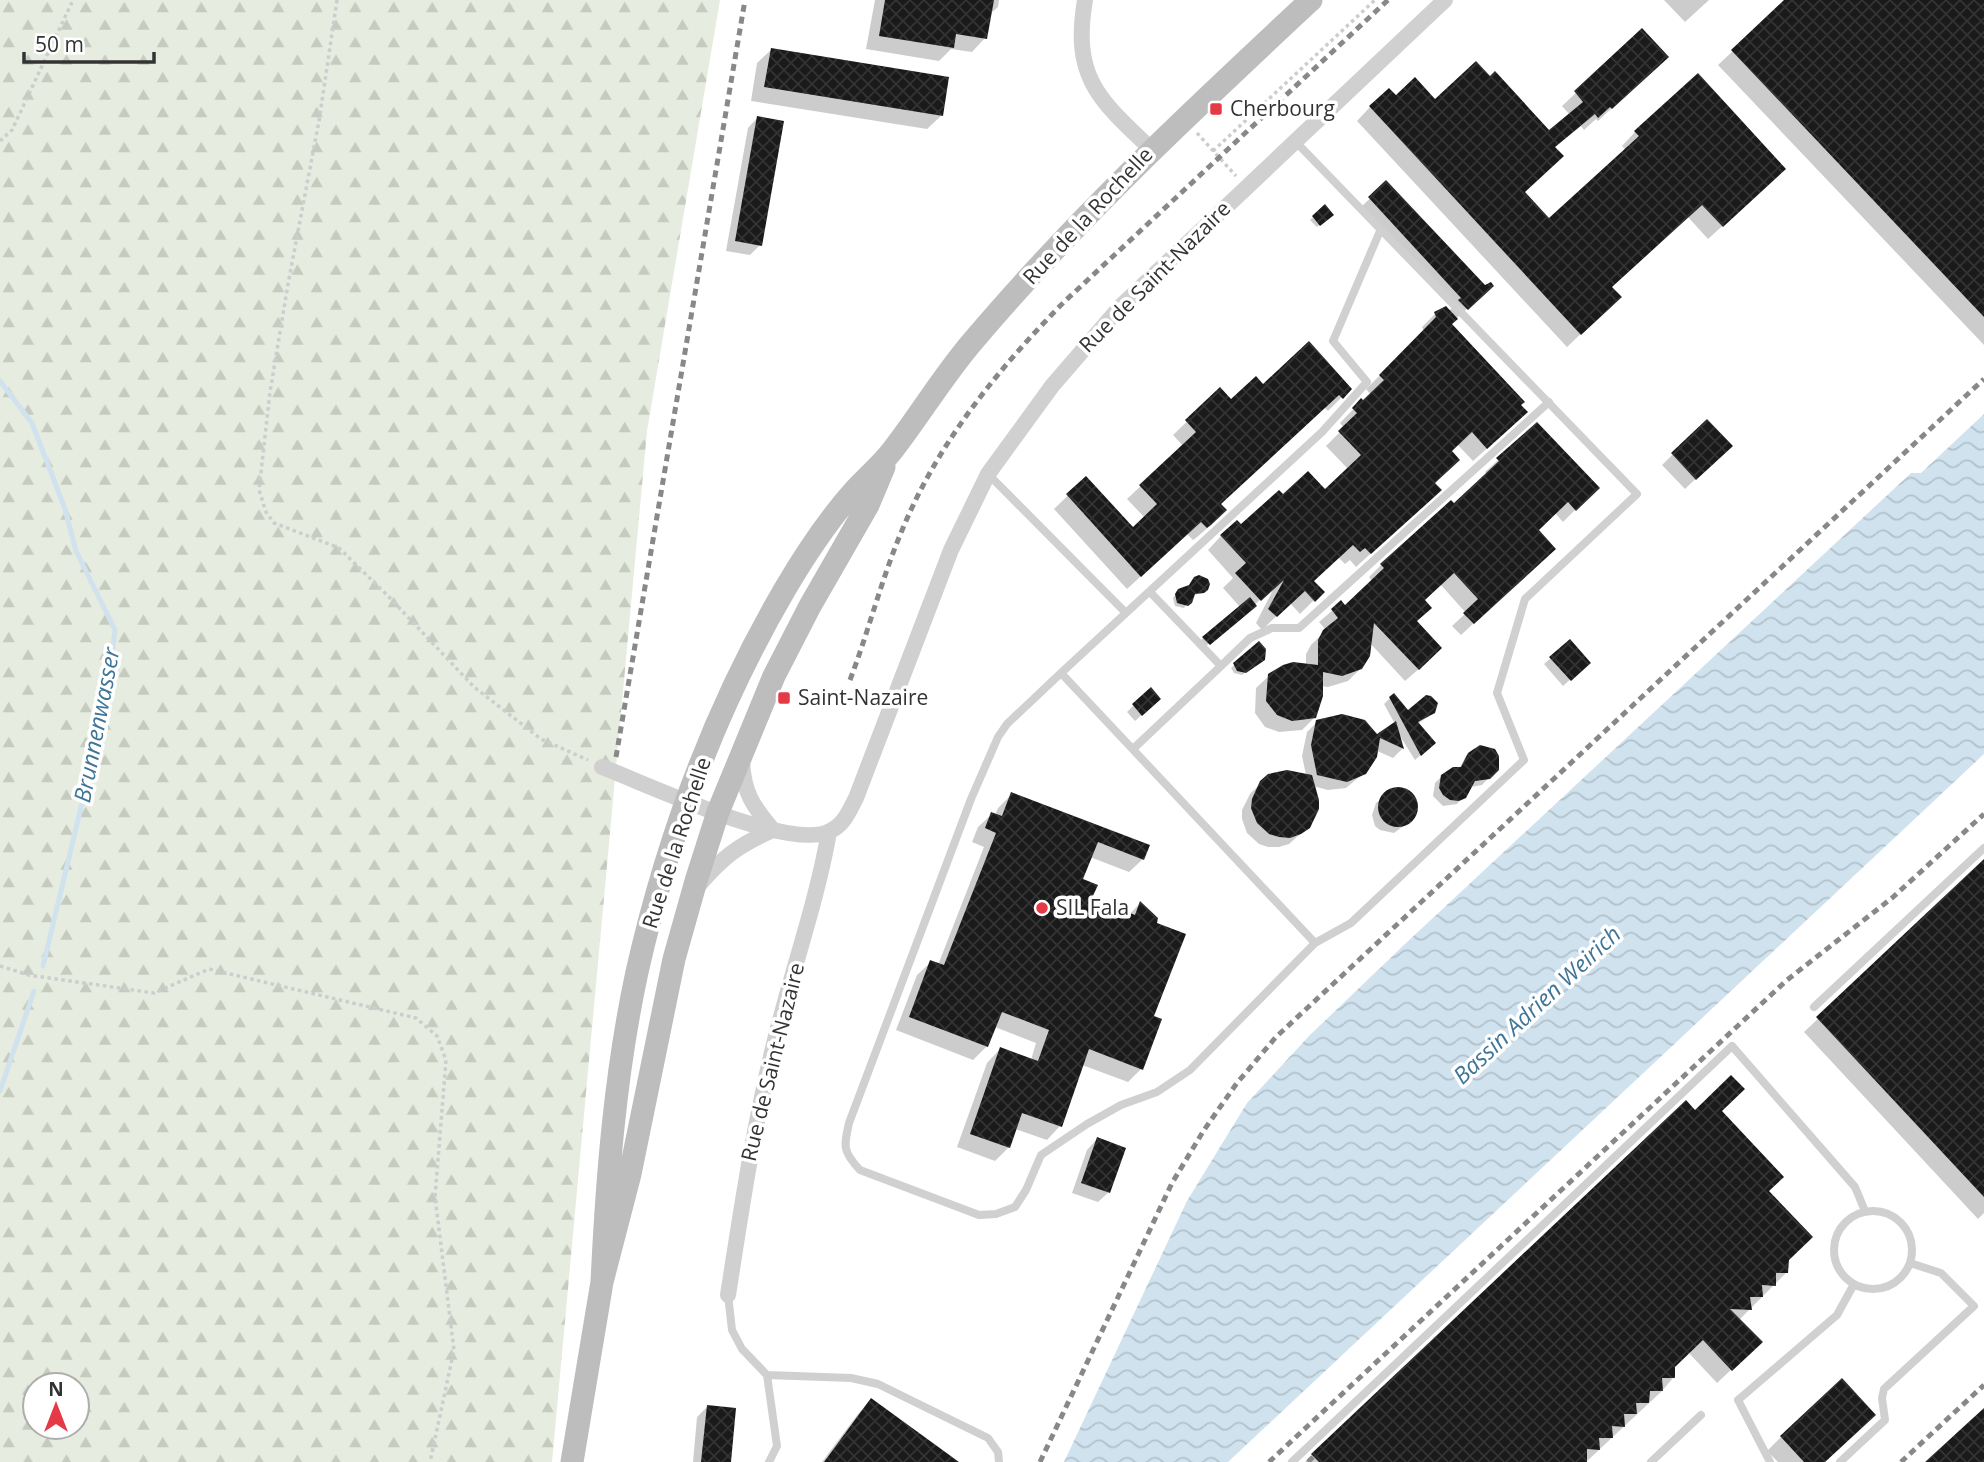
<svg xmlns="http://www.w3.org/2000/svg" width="1984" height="1462" viewBox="0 0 1984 1462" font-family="'Open Sans',sans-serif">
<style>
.forest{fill:url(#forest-firs);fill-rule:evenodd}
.water{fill:url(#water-waves)}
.shadow{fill:#0003}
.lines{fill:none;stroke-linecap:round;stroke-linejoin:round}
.stream{stroke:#cfe2ee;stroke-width:5}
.building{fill:url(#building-cross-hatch)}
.path{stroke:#cdcdcd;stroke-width:3.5;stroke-dasharray:3.5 3.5;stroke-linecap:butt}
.service{stroke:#d0d0d0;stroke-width:8}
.minor{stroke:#d0d0d0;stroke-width:16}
.secondary{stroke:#bdbdbd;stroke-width:23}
.rail{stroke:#888;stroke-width:5;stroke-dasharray:7 5;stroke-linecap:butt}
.poi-dot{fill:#e63946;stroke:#fff;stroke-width:2.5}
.labels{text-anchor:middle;stroke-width:7;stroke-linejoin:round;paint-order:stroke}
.poi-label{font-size:21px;fill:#333;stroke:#fff;text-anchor:start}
.street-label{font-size:21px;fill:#333;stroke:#fff}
.water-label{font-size:23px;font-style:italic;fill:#3f7597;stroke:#fff}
</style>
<defs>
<pattern id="forest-firs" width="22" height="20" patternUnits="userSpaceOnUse" patternTransform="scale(1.75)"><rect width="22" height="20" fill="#e6ecdf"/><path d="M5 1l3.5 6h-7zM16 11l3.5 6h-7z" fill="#c6cbc0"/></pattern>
<pattern id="water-waves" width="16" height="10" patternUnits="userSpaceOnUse" patternTransform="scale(1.75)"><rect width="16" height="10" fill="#cfe2ee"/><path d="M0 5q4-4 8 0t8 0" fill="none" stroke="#b2c2cd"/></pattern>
<pattern id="building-cross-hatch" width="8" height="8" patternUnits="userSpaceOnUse" patternTransform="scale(1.75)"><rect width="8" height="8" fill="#1a1a1a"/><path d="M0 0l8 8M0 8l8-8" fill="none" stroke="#333"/></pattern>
</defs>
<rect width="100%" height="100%" fill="#fff"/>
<path class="forest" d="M0 0H720L647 431 552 1462H0ZM35 1385H77V1427H35Z"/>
<path class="water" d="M1984 414V754L1228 1462H1064L1187 1201 1247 1103 1309 1036 1405 944 1911 473H1921Z"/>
<path class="shadow" d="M875 0H999L998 7 989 15 985 38 972 52 951 49 939 61 866 49Z
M1664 0H1709L1685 22Z
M1787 0H1984V345L1718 65Z
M1642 31 1653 70 1598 121 1596 119 1584 130 1581 126 1554 148 1523 193 1549 220 1626 150 1622 146 1635 132 1770 183 1708 239 1688 217 1611 287 1606 310 1567 347 1357 121 1370 107 1395 97 1435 101 1549 133 1570 115 1562 106Z
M771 50 941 116 927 129 751 101 757 63Z
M758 117 760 245 750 255 726 251 748 128Z
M1386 183 1481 296 1450 324 1512 426 1473 461 1457 444 1450 452 1426 503 1356 567 1350 560 1345 564 1338 557 1312 582 1322 592 1300 614 1290 603 1262 630 1256 623 1274 588 1206 646 1201 640 1240 607 1223 588 1233 578 1208 550 1221 536 1241 527 1283 497 1325 491 1348 469 1326 446 1344 428 1340 423 1361 401 1363 403 1371 395 1366 389 1424 332 1422 327 1435 314 1449 311 1452 308 1359 209Z
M1324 207 1331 214 1317 227 1310 220Z
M1263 387 1350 389 1328 411 1324 407 1219 504 1212 524 1196 538 1193 540 1187 534 1127 589 1054 509 1086 478 1133 529 1145 518 1127 499 1183 446 1173 435 1220 390 1231 402Z
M1707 421 1730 446 1685 489 1662 465Z
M1537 424 1597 488 1563 522 1555 513 1537 530 1541 561 1461 635 1452 626 1466 613 1440 584 1423 601 1415 621 1428 661 1405 681 1370 643 1361 668 1348 681 1328 687 1321 686 1315 717 1302 730 1279 732 1265 727 1255 713 1256 688 1269 676 1306 666V654L1311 645 1326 630 1319 622 1341 603 1344 607 1372 581 1369 577 1381 565 1451 502 1454 505 1487 474 1485 472Z
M1203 593 1193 595 1184 608 1175 606 1173 598 1176 594Z
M1259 643 1260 662 1242 675 1234 673 1231 668Z
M1551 658 1582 669 1563 686 1544 664Z
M1150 689 1159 699 1135 721 1127 712Z
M1390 698 1408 712H1433L1418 724 1428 749 1415 760 1397 731 1402 749 1393 758 1375 750 1364 773 1346 788 1328 790 1313 786 1308 827 1289 844 1279 847H1268L1259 844 1247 833 1242 819V810L1250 794 1261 783 1306 775 1302 756 1307 732 1317 722 1377 737 1395 724 1384 704Z
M1481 747 1497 769 1482 785 1471 787 1457 804 1443 806 1433 796 1435 783 1446 772 1459 769 1466 756 1473 749Z
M1395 789 1405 790 1411 793 1417 805 1414 818 1394 833 1380 830 1375 826 1372 815 1376 803Z
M1012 794 1143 859 1129 872 1090 857 1081 880 1090 899 1129 915 1140 903 1152 1017 1141 1069 1128 1082 1082 1065 1060 1126 1047 1140 1015 1129 1009 1147 995 1161 957 1147 987 1063 1000 1049 1031 1060 1036 1043 995 1027 987 1046 973 1060 896 1030 917 975 931 962 938 965 984 847 972 842 978 827 992 814 995 815 998 808Z
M1984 862V1213L1978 1219 1804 1032Z
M1686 1103 1695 1112 1720 1111 1767 1191 1787 1260 1786 1273 1739 1320 1747 1355 1717 1383 1688 1352 1673 1367V1378L1662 1391 1586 1462H1305Z
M1097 1139 1109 1192 1098 1202 1072 1193 1087 1150Z
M871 1400 956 1462H822L858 1414Z
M707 1407 729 1462H693L697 1417Z
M1781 1437 1824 1462H1778L1767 1451Z"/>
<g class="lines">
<path class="stream" d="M0 381 32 423 65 509 76 551 115 630 107 699 43 966
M0 1091 34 991"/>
</g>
<path class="building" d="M885 0H994L987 39 956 34 954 48 879 36Z
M1784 0H1984V317L1731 50Z
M1642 28 1669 57 1612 109 1610 107 1598 118 1595 114 1555 147 1564 156 1525 192 1549 218 1639 136 1634 131 1698 73 1786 169 1723 227 1702 205 1612 287 1622 297 1581 335 1369 106 1389 88 1396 95 1415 77 1435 99 1476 61 1490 76 1495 71 1549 130 1583 102 1574 91Z
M771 48 949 77 943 116 764 87Z
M757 116 784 121 762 246 735 241Z
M1386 180 1485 285 1491 282 1494 286 1468 310 1458 300 1461 298 1368 197Z
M1325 204 1334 215 1320 226 1312 216Z
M1446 306 1458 319 1452 324 1525 402 1521 405 1528 412 1487 449 1472 432 1452 451 1460 460 1435 483 1442 490 1371 554 1365 548 1360 552 1353 545 1314 581 1325 592 1315 602 1305 591 1277 617 1268 609 1284 580 1261 601 1235 573 1246 563 1220 535 1237 520 1241 524 1279 490 1283 494 1308 471 1325 489 1361 455 1338 431 1357 413 1352 408 1361 398 1363 400 1384 380 1379 375 1436 317 1434 312Z
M1309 341 1352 389 1343 399 1339 395 1221 504 1227 510 1211 525 1207 528 1201 522 1141 577 1066 494 1086 476 1133 527 1157 504 1139 485 1196 432 1185 420 1220 387 1231 399 1256 376 1263 384Z
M1707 419 1733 446 1696 480 1671 453Z
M1537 422 1600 488 1576 511 1568 502 1539 530 1556 549 1474 624 1463 613 1478 599 1454 573 1425 600 1432 608 1417 621 1442 648 1419 670 1374 623 1370 656 1362 669 1342 676 1323 672V696L1316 718 1292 721 1277 715 1266 701 1268 674 1283 665 1293 662 1318 665V640L1323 630 1338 618 1331 609 1341 600 1345 605 1384 568 1380 564 1451 500 1454 503 1499 461 1496 458Z
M1199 575 1208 579 1210 584 1208 590 1204 593 1195 594 1192 603 1188 606 1177 603 1175 594 1178 589 1189 585 1194 577Z
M1250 597 1257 606 1210 645 1202 637Z
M1570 639 1591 663 1571 681 1549 657Z
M1259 641 1266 649 1265 660 1246 673 1237 671 1233 663Z
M1151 687 1161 699 1142 716 1132 704Z
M1394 693 1408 710 1426 695 1431 696 1438 703 1435 713 1418 722 1436 743 1421 756 1389 697Z
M1342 714 1365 720 1377 734 1396 721 1404 749 1380 738 1377 757 1366 774 1347 782 1317 775 1311 745 1316 720Z
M1480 745 1495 749 1499 756V770L1490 779 1475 781 1466 798 1459 801 1450 800 1443 795 1439 788 1441 775 1453 767H1461L1468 753Z
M1287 770 1312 775 1319 800V809L1310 828 1301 834 1290 838 1279 837 1269 834 1257 823 1251 808 1252 799 1260 781 1268 774Z
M1378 807a20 20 0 1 1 40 0a20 20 0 1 1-40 0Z
M1011 792 1150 845 1144 860 1098 842 1083 879 1098 885 1092 898 1135 915 1140 901 1158 918 1157 923 1186 934 1154 1016 1162 1019 1143 1070 1089 1049 1062 1127 1022 1113 1010 1148 970 1134 1000 1047 1038 1061 1049 1030 1002 1012 988 1047 909 1017 930 960 944 965 996 833 985 828 991 812 1002 816Z
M1984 859V1197L1816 1017Z
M1731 1075 1745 1089 1722 1111 1784 1177 1769 1191 1813 1237 1789 1260 1788 1273H1776V1286L1762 1285 1763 1297H1750L1752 1310 1730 1309 1763 1342 1732 1371 1703 1340 1675 1367V1378H1662L1663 1391H1650L1649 1403H1636L1637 1414H1624L1625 1427 1612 1426 1613 1438H1599L1600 1450 1587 1449V1462H1319L1311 1454 1686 1100 1695 1110Z
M1097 1137 1126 1148 1110 1193 1081 1183Z
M1842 1378 1876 1415 1825 1462H1804L1780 1436Z
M871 1398 959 1462H824Z
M707 1405 736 1408 731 1462H701Z
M1984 1408V1462H1925Z"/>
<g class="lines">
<path class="path" d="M337 0 319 121 288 284 270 392 259 490 266 512 274 523 339 548 390 598 474 687 541 739 588 760
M1197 133 1236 176
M0 141 12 130 73 0
M1213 151 1375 0
M0 966 29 975 154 993 209 969 416 1018 437 1036 446 1060 435 1197 454 1350 430 1462"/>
<path class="service" d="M1294 140 1637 494 1525 599 1497 693 1524 760 1351 923 1315 943 1190 1070 1157 1092 1121 1105 1087 1124 1041 1155 1026 1190 1015 1207 996 1214 979 1215 860 1170C842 1151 844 1146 849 1123L971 799 998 737 1007 724 1061 673 1322 432 1367 382 1333 341 1380 231
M988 474 1126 613
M1221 666 1250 638 1272 628H1299L1549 402
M1061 673 1315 943
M1133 749 1221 666 1150 592
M1814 1007 1984 848
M1834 1250a39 39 0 1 1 78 0a39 39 0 1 1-78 0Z
M728 1295 732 1330 742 1349 767 1375 777 1446 769 1462
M767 1375 851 1378 878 1384 988 1438 998 1452 999 1462
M1292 1462 1732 1046 1855 1187 1865 1211
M1651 1462 1701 1415
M1770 1462 1738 1400 1837 1315 1854 1284
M1840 1462 1885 1420 1882 1398 1884 1389 1974 1306 1941 1273 1910 1263"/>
<path class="minor" d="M1085 0C1072 77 1098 99 1151 149
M742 762C744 794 753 806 773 830
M602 767C647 784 790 852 830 831 844 825 849 811 856 798L951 550 988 474 1052 386 1121 306 1445 0
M698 886C723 857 737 846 773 830
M728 1295C741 1212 753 1130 773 1048 790 976 816 906 829 832"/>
<path class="secondary" d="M602 1282C607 1178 615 1074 637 972 667 839 716 707 785 589 805 555 828 520 855 490 867 477 881 465 892 451 920 415 943 376 973 341 1077 218 1193 110 1311 0
M572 1462 602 1282 630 1174 674 959 696 881 718 812 774 676 810 606 868 505 884 467"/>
<path class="rail" d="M850 680C869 630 882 577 903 528 939 441 999 368 1064 302L1388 0
M616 757 745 0
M1040 1462 1172 1183 1204 1130 1237 1083 1276 1037 1984 379
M1269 1462 1787 980 1892 898 1984 814
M1308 1462 1314 1456
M1901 1462 1984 1385"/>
</g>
<g class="poi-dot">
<rect x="1209" y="102" width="14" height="14" rx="3.5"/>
<rect x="777" y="691" width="14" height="14" rx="3.5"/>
<circle cx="1042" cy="908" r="7"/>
</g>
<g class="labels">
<g class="poi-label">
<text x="1230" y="116">Cherbourg</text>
<text x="798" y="705">Saint-Nazaire</text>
<text x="1056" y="915">SIL Fala</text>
</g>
<g class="street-label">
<text transform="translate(1088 216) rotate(-47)" y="7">Rue de la Rochelle</text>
<text transform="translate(1155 277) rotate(-45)" y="7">Rue de Saint-Nazaire</text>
<text transform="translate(677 843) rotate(-72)" y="7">Rue de la Rochelle</text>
<text transform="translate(773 1062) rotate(-76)" y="7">Rue de Saint-Nazaire</text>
</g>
<g class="water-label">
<text transform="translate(97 725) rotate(-79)" y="8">Brunnenwasser</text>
<text transform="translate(1537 1005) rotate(-43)" y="8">Bassin Adrien Weirich</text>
</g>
</g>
<g transform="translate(56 1406)"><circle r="33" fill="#ffffff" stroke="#adadad" stroke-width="2"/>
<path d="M0-5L12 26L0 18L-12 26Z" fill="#e63946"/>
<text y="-10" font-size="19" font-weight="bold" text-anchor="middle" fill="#333333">N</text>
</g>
<path d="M24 52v10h130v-10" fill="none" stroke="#333333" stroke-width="3.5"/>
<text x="35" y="52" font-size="21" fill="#333333" stroke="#ffffff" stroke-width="5" paint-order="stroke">50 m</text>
</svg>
